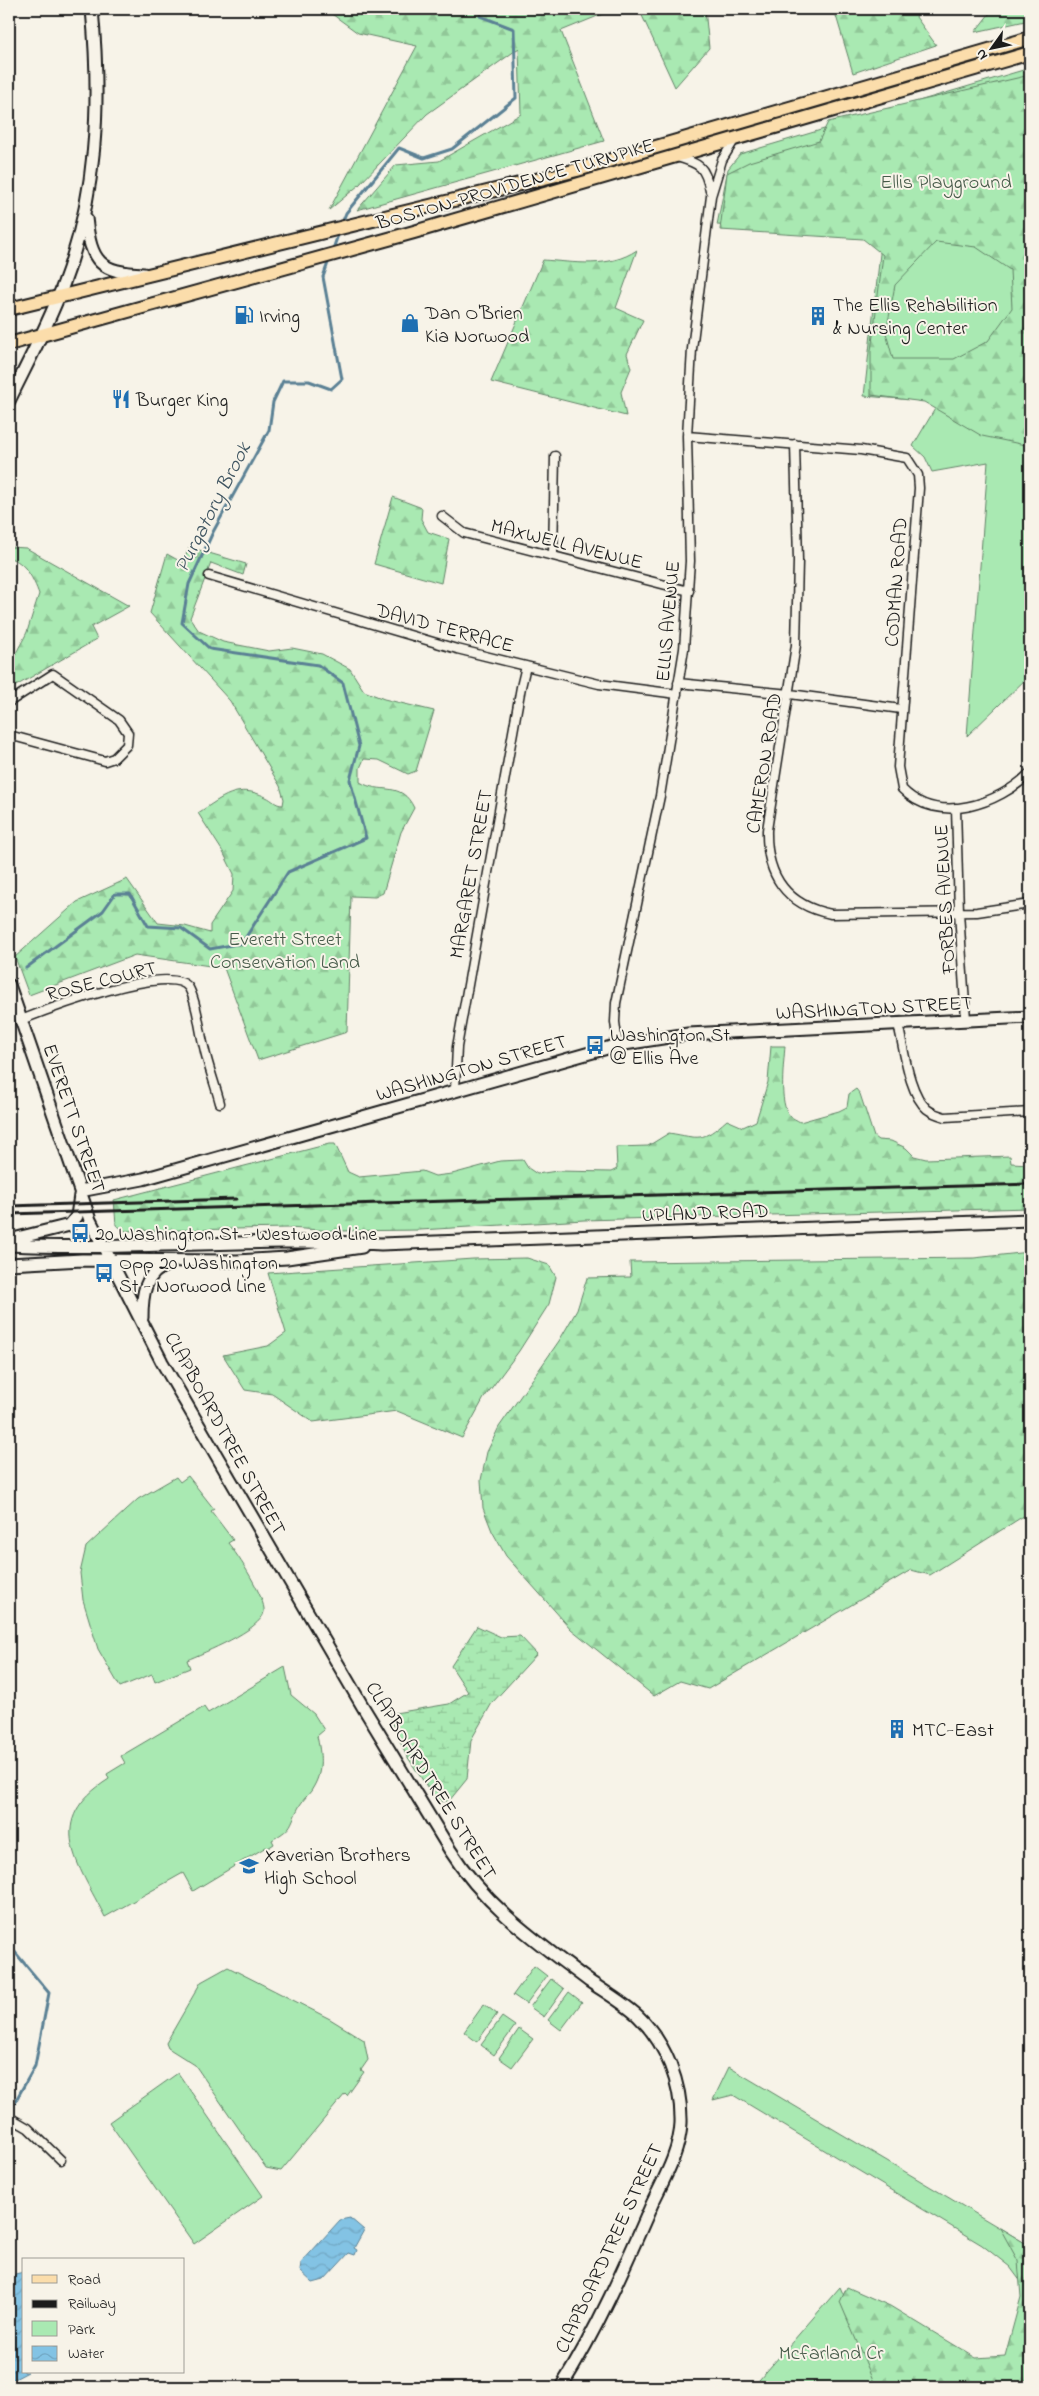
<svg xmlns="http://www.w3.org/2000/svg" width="1039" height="2396" viewBox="0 0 1039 2396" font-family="'Indie Flower',sans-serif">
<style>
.green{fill:#a9e9b2;stroke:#628267}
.forest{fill:url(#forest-firs);stroke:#628267;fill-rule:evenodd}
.wetland{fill:url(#wetland-marsh);stroke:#628267}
.water{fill:url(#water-waves);stroke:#5a8094}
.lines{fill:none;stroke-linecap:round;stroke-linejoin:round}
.stream{stroke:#5a8094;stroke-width:3}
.street-casing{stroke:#1c1c1c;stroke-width:11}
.secondary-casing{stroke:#1c1c1c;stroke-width:15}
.primary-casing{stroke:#1c1c1c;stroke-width:16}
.street{stroke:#f7f3e8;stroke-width:8}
.secondary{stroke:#f7f3e8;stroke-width:11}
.primary{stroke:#fbddab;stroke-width:12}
.rail{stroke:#1c1c1c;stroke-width:3}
.labels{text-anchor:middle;stroke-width:4;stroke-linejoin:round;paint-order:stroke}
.park-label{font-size:20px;fill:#465a49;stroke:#f7f3e8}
.street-label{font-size:20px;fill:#1c1c1c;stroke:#f7f3e8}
.poi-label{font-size:20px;fill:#1c1c1c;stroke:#f7f3e8;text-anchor:start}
.water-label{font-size:21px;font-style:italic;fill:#405662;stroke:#f7f3e8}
</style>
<defs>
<pattern id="forest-firs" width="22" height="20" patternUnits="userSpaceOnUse" patternTransform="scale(1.25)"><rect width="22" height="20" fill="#a9e9b2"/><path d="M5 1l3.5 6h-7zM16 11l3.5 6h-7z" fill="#91c798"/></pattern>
<pattern id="wetland-marsh" width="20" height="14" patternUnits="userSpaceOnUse" patternTransform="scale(1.25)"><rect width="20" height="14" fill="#a9e9b2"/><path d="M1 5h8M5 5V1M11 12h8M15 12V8" fill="none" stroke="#91c798"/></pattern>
<pattern id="water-waves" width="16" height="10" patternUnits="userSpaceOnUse" patternTransform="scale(1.25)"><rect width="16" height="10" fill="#83c3e4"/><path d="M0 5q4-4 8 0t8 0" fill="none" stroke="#71a7c3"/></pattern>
</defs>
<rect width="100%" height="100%" fill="#f7f3e8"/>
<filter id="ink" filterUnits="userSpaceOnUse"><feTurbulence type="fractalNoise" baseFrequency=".02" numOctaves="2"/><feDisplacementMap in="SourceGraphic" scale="10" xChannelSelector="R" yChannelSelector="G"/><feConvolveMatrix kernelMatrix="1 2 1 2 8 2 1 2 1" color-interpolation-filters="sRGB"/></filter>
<g filter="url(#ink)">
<path class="green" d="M1030 68V675L967 736 988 462 932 472 925 457 913 446 939 402 864 396 882 236 717 225 728 169 740 154Z
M188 1476 214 1509 211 1511 233 1540 228 1543C238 1555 266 1598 264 1612 261 1630 203 1653 187 1660L190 1668 155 1682 152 1674 120 1687 98 1649 83 1600 80 1573 86 1547 138 1499 176 1477 180 1482Z
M285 1667 291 1695 314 1714 324 1730 317 1736C321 1754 323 1770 314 1786 311 1793 304 1798 300 1805 288 1827 295 1826 272 1840L274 1844 268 1848 266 1847 193 1891 183 1873 105 1917C78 1863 42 1821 109 1779L107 1774 125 1763 121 1756 204 1707 208 1713Z
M534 1966 547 1976 526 2004 513 1995Z
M228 1967 330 2019 364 2040 368 2060 361 2070 364 2072 347 2096 345 2094 281 2171 266 2168 195 2065 168 2048 166 2043 201 1982Z
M551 1979 564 1989 544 2017 530 2007Z
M569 1992 582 2002 561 2030 548 2020Z
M484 2004 497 2014 477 2042 464 2032Z
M502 2017 515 2026 494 2055 481 2045Z
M519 2029 533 2039 512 2067 499 2058Z
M729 2067 1030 2246V2294L1010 2267 982 2245 733 2095 713 2100Z
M178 2073 263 2196 194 2244 109 2122Z
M840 2287 885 2387H753Z"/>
<path class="forest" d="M325 9H615L561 31 604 141 357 210 396 165 439 161 521 114 519 48 427 114 359 185 329 210 417 46 358 33Z
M639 9H705L709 48 675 87Z
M834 9H920L916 17 936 45 853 73Z
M993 9H1030V20L975 32Z
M1030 75V446L982 436 924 402 871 395V351L883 255 863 239 720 230 727 173 749 162 819 141 828 122ZM936 242 976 247 1010 270 1012 308 988 341 954 359H893L886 333 895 285Z
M637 250 616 308 643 320 627 354 631 368 621 392 626 416 491 382 543 260C574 262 609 269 637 250Z
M393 497 422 508 421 519 428 532 449 539 441 583 374 564Z
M11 547 26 548 129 606 91 627 97 639 14 687C3 668 20 648 27 632 31 619 35 606 39 594 34 580 25 561 9 558V549Z
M189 547 246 564 243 575 211 563 190 618 199 631 223 642 269 651 292 648 322 654 350 669 364 691 384 699 434 711 416 771 408 774 379 760 364 759 360 768V782C381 795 401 780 414 808L401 832 383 893 375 897 351 896 347 1032 258 1060 224 968 135 955 29 995 15 957 77 902 127 879 158 923 185 926 210 933V925L233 891 234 874 223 852 198 813C223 797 237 783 266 797 273 800 275 805 283 805L284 799 280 786 230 701 150 613 167 554 183 563Z
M771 1046H785C784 1062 778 1104 790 1116 792 1118 797 1120 800 1122L839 1111 847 1107 849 1094 856 1089 860 1094 874 1137 878 1140 891 1141 906 1148 914 1156 926 1159 1010 1156 1011 1163 1030 1164V1208L584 1220 420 1230 336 1231 288 1228 125 1231 116 1225 114 1200 329 1144H335L348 1172 359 1177 422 1171 435 1176 452 1174 500 1161 523 1160 528 1168 537 1174 557 1171 611 1172 617 1169 616 1147 648 1146 669 1133C700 1138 701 1143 727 1120L743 1127 756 1121 768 1082Z
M1030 1252V1515L1022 1517 930 1575 911 1570 708 1689 680 1681 654 1696 571 1629 506 1556 492 1531 483 1508 481 1480 487 1452 499 1427 559 1341 577 1310 587 1278 631 1277 630 1262 974 1258Z
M527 1258 549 1265 556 1277 549 1304 519 1351 484 1398 462 1438 397 1411 313 1422 272 1394 245 1390 223 1355 268 1346 286 1333 268 1273 473 1259Z
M1000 2228 1030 2246V2387H876L840 2302 847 2287 890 2306 976 2358 1005 2356 1021 2297 1018 2261Z"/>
<path class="wetland" d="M477 1626 501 1637 520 1636 537 1654 492 1703 471 1740 467 1779 449 1801 437 1802 405 1753 389 1714 449 1704 468 1692 451 1666Z"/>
<path class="water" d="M350 2218 364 2230 354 2248 357 2250 355 2255 349 2253 324 2280 313 2283 300 2271 301 2263 340 2220Z
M24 2272V2372H28L9 2382V2289L15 2274Z"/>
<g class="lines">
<path class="stream" d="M342 223 346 213 399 148 424 158 452 149 516 98 514 29 480 16 482 9
M332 252 339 232
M26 968 103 911 115 894H130L148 926 181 928 210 949 242 943 288 872 366 838 350 780 359 746 343 683 318 665 210 649 182 623 189 584 213 532 269 430 273 402 283 381H309L331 389 342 379 323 277 329 260
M9 1945 49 1993 35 2066 11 2109"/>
<g class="street-casing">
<path id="street" d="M677 157C700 164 705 166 710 191
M687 436 861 450 907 458 918 475 919 488 898 767 902 789C938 826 999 804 1030 773
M795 444 798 561 796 645 767 830C766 874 785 905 831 914L977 912 1030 904
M442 516 464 533 689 591
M553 555 555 456
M209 576 457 649 599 684 677 694
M678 683 790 694 901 709
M9 702 53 674 119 720 128 733 127 745 114 758 105 761 9 735
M956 808 959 912 966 1020
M21 1020C46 1010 173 961 189 988 198 1005 199 1029 204 1047 208 1066 215 1084 220 1103
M898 1024C904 1047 908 1093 927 1109 932 1113 938 1115 945 1117L1030 1112
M618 1045 615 1022 616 1003 660 796 684 649 690 561 687 436 692 349 711 196 722 160 735 139
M455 1090 457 1047 521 687 526 666
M9 2117 28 2128 61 2160"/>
</g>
<g class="secondary-casing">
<path id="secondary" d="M86 218C91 263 100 272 144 274
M9 401C27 364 47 327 62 288 97 197 101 105 92 9
M9 985 90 1220 162 1362 363 1707 450 1850C486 1907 536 1941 589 1981 605 1992 624 2003 638 2016 666 2043 682 2084 681 2123 680 2151 664 2179 652 2204 625 2266 597 2330 561 2387
M80 1191 143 1179 618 1045 688 1034 1030 1017
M9 1240 70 1225 77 1216 80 1195
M9 1245C133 1251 257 1237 381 1244L1030 1220
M9 1264 82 1260 237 1261 287 1258 362 1247
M142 1318C142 1296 144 1272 169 1264"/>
</g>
<g class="primary-casing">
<path id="primary" d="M9 309 577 170 1030 38
M9 344 414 232 1030 53"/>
</g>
<use href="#street" class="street"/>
<use href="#secondary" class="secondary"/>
<use href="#primary" class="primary"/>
<path class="rail" d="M9 1206 236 1199
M9 1214 1030 1184"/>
</g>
</g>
<defs>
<g id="fuel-bare" transform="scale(1.5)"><path d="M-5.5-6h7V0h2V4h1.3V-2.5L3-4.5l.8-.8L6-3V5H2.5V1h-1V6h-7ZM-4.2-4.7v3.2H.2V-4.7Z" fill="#1f6fb2" stroke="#f7f3e8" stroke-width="2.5" paint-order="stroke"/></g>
<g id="building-bare" transform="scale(1.5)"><path d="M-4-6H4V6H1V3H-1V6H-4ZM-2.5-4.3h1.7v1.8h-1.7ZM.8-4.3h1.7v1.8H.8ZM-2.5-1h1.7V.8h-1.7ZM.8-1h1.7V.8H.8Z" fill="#1f6fb2" stroke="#f7f3e8" stroke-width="2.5" paint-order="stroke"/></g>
<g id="shop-bare" transform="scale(1.5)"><path d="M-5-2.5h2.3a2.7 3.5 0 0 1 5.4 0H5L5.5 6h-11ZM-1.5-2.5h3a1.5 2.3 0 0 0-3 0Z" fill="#1f6fb2" stroke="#f7f3e8" stroke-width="2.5" paint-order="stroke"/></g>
<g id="restaurant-bare" transform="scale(1.5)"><path d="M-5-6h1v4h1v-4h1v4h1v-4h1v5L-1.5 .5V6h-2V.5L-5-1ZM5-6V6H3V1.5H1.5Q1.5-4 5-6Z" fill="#1f6fb2" stroke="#f7f3e8" stroke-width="2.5" paint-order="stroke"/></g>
<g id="bus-bare" transform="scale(1.5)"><path d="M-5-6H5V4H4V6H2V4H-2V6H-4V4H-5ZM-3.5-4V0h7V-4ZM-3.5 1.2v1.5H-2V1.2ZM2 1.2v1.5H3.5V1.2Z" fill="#1f6fb2" stroke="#f7f3e8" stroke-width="2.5" paint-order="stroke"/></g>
<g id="school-bare" transform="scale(1.5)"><path d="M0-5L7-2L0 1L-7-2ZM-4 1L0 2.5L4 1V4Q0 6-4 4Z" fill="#1f6fb2" stroke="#f7f3e8" stroke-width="2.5" paint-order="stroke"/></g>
</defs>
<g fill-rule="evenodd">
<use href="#fuel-bare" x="244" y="315"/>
<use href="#building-bare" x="818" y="316"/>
<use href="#shop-bare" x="410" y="323"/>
<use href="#restaurant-bare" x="121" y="399"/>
<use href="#bus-bare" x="595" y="1045"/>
<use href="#bus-bare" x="80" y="1233"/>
<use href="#bus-bare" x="104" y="1273"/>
<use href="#building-bare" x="897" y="1729"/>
<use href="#school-bare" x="249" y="1866"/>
</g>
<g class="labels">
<g class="park-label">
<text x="946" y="188">Ellis Playground</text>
<text x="285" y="945">Everett Street<tspan x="285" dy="23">Conservation Land</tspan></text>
<text x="831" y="2359">Mcfarland Cr</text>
</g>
<g class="street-label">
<text transform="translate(515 183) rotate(-16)" y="7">BOSTON-PROVIDENCE TURNPIKE</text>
<text transform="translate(567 543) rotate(14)" y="7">MAXWELL AVENUE</text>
<text transform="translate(895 582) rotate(-86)" y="7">CODMAN ROAD</text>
<text transform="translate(667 621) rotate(-85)" y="7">ELLIS AVENUE</text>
<text transform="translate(445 627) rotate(15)" y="7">DAVID TERRACE</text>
<text transform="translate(763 763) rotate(-81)" y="7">CAMERON ROAD</text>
<text transform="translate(470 874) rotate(-80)" y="7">MARGARET STREET</text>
<text transform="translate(944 899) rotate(-93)" y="7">FORBES AVENUE</text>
<text transform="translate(101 980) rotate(-14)" y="7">ROSE COURT</text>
<text transform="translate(874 1007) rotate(-3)" y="7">WASHINGTON STREET</text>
<text transform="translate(471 1067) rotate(-16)" y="7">WASHINGTON STREET</text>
<text transform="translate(75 1118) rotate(71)" y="7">EVERETT STREET</text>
<text transform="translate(705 1212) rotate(-2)" y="7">UPLAND ROAD</text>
<text transform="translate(226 1433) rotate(61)" y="7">CLAPBOARDTREE STREET</text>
<text transform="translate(432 1780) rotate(58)" y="7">CLAPBOARDTREE STREET</text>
<text transform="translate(608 2248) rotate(-65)" y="7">CLAPBOARDTREE STREET</text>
</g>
<g class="poi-label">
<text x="833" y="311">The Ellis Rehabilition<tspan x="833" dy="23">&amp; Nursing Center</tspan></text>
<text x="425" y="319">Dan O'Brien<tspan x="425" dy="23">Kia Norwood</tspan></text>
<text x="259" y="322">Irving</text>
<text x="136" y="406">Burger King</text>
<text x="610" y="1041">Washington St<tspan x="610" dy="23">@ Ellis Ave</tspan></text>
<text x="95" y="1240">20 Washington St - Westwood Line</text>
<text x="119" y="1269">Opp 20 Washington<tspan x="119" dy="23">St - Norwood Line</tspan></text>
<text x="912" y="1736">MTC-East</text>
<text x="264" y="1861">Xaverian Brothers<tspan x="264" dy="23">High School</tspan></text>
</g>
<g class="water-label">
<text transform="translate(212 507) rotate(-63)" y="7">Purgatory Brook</text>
</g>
</g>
<rect width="1039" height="2396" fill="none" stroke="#f7f3e8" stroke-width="30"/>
<rect x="15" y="15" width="1009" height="2366" fill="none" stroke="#1c1c1c" stroke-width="2" filter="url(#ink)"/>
<rect x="22" y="2258" width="162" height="115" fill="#f7f3e8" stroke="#9f9d96"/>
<rect x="32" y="2275" width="25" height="8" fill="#fbddab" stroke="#9f9d96"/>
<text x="68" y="2284" font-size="15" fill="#1c1c1c">Road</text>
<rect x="32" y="2300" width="25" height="8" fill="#1c1c1c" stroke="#9f9d96"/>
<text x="68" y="2308" font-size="15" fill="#1c1c1c">Railway</text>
<rect x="32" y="2321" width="25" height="15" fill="#a9e9b2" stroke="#9f9d96"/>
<text x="68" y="2334" font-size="15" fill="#1c1c1c">Park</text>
<rect x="32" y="2346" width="25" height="15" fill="url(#water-waves)" stroke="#9f9d96"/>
<text x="68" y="2358" font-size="15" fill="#1c1c1c">Water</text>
<g transform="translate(992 48) rotate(237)" stroke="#f7f3e8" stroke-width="4" paint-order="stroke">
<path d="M0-4L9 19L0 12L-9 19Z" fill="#1c1c1c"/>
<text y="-8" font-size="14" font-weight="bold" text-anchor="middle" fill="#1c1c1c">N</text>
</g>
</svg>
